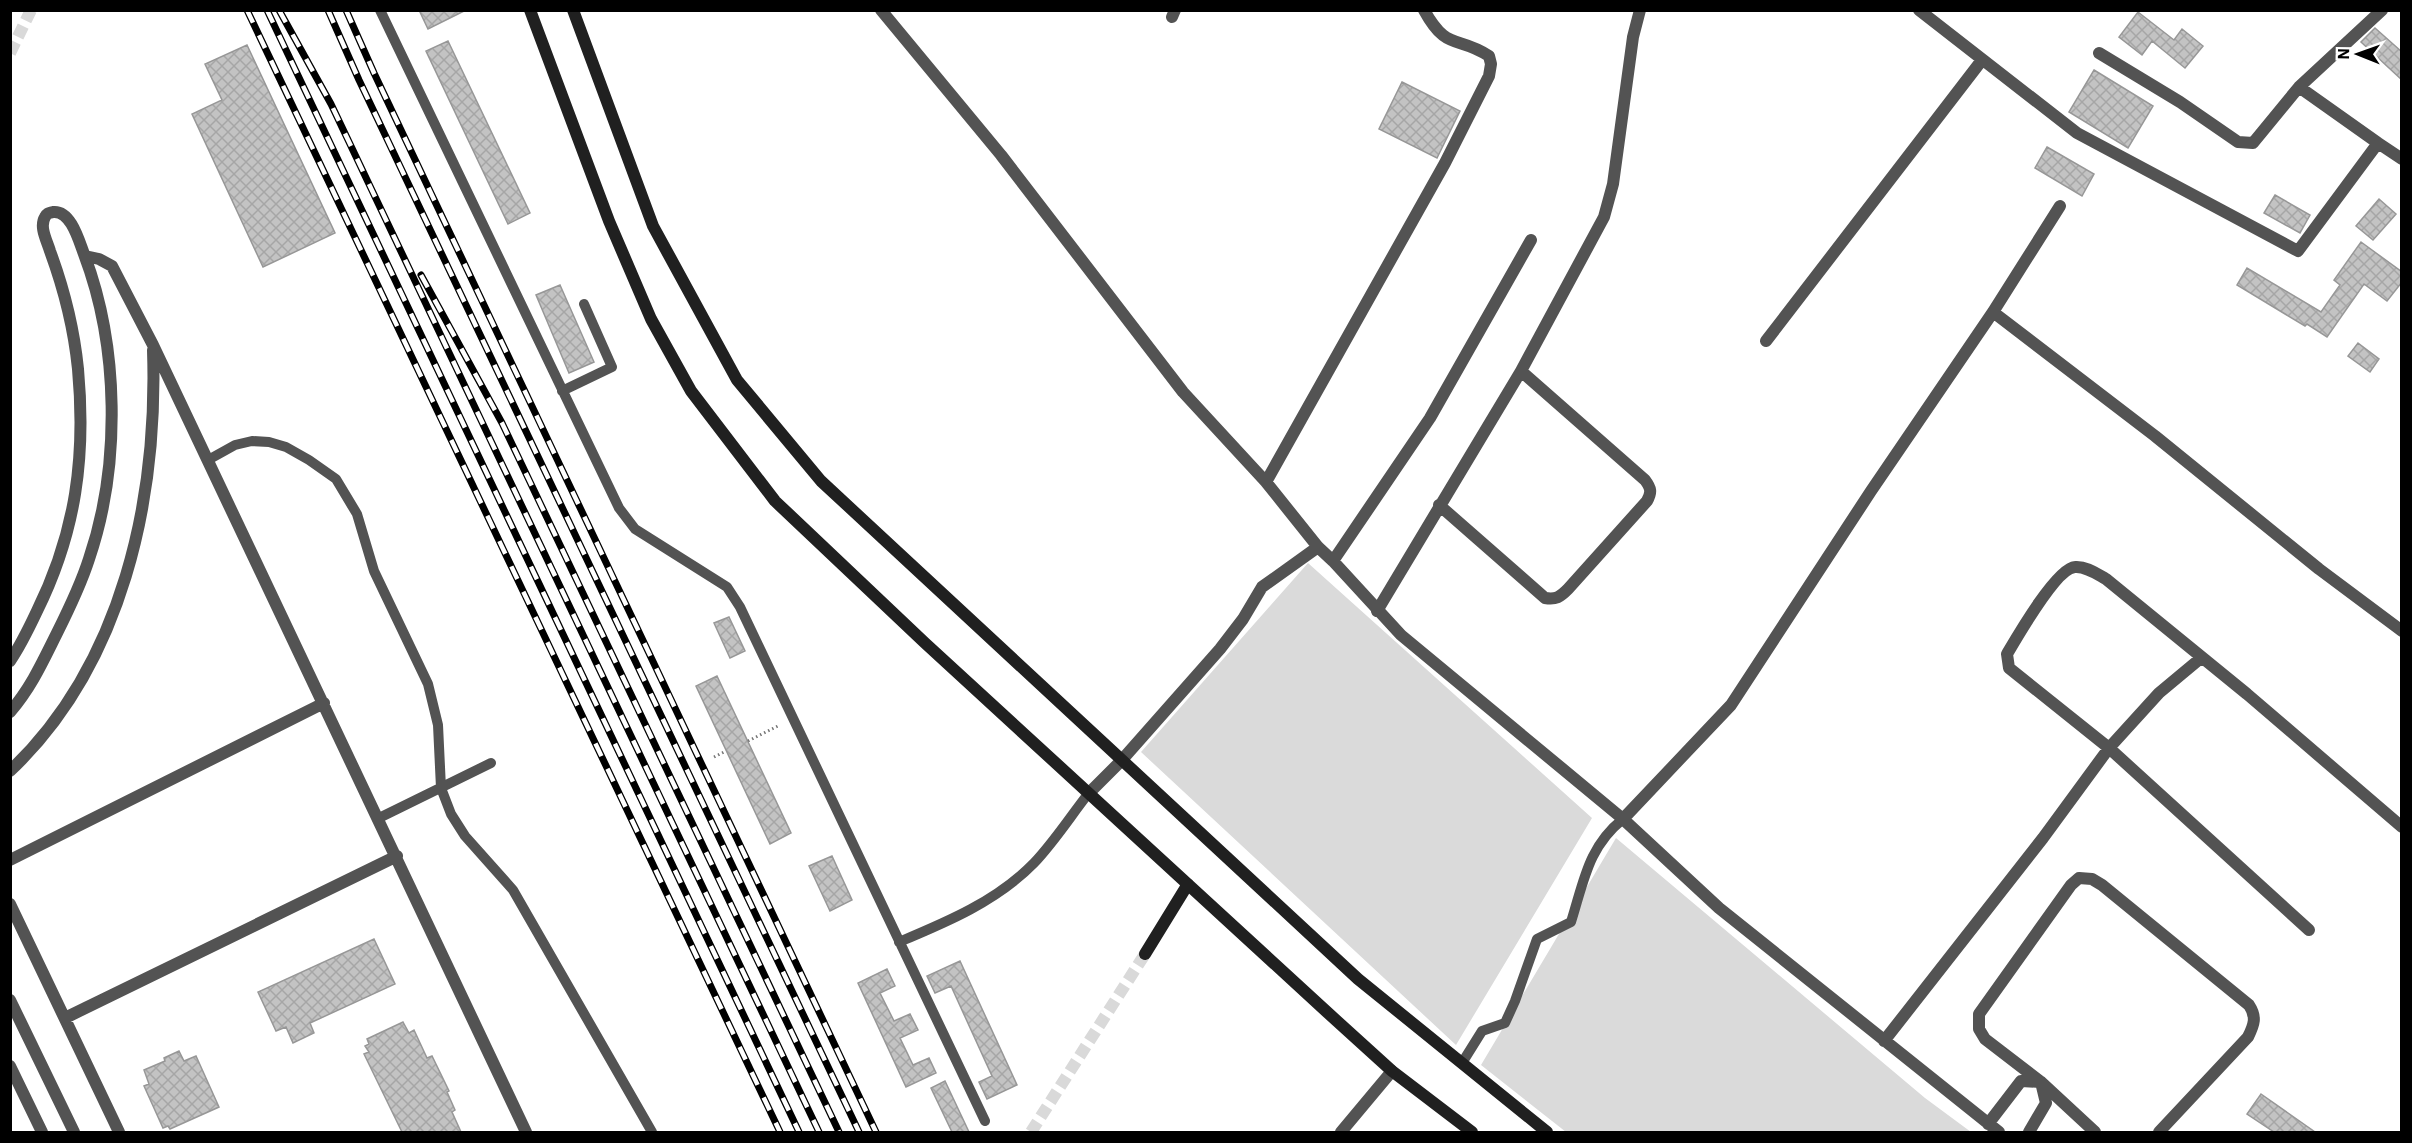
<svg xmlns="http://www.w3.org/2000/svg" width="2412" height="1143" viewBox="0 0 2412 1143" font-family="'IBM Plex Sans',sans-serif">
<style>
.green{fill:#dadada}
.building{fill:url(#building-cross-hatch);stroke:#979797;stroke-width:1.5}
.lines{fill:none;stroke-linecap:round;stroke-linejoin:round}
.secondary-tunnel{stroke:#d9d9d9;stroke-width:12;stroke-dasharray:12 6;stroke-linecap:butt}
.path{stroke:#757575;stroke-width:3;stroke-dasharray:1.5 3;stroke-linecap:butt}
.lane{stroke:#535353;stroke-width:10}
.street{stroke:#535353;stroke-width:12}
.secondary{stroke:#202020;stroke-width:12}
.rail-casing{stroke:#000;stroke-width:7}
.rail{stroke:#fff;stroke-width:4.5;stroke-dasharray:14;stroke-linecap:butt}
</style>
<defs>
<pattern id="building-cross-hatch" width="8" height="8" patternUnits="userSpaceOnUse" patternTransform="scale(1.5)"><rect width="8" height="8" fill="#c3c3c3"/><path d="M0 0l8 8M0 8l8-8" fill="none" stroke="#a6a6a6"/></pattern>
</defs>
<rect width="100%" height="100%" fill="#fff"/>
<path class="green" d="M1308 563 1592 818 1456 1045 1141 752Z
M1616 838 1925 1098 1971 1132H1566L1481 1065Z"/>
<path class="building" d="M419 10H466L428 29Z
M2138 12 2174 40 2182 29 2203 46 2185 68 2152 41 2142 55 2119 37Z
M2375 28 2402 52V80L2361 42Z
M448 41 530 213 508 224 426 51Z
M247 45 335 233 263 267 192 114 222 100 205 64Z
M2094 70 2153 106 2128 148 2069 112Z
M1402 82 1460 111 1437 158 1379 129Z
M2047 147 2094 174 2082 196 2035 168Z
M2275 195 2310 215 2300 233 2264 213Z
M2379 199 2396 214 2373 240 2356 226Z
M2361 242 2402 272V282L2387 301 2364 284 2327 337 2307 324 2305 326 2237 285 2247 268 2321 312 2340 285 2334 280Z
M560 285 594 362 569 373 536 295Z
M2358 343 2379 359 2370 372 2348 356Z
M729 617 745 651 730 658 714 623Z
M717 676 791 833 770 844 696 686Z
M832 856 852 900 830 911 809 866Z
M374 939 395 984 310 1023 314 1033 293 1043 286 1027 276 1031 258 992Z
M960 961 1017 1085 987 1099 979 1082 992 1076 951 986 935 993 927 976Z
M887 969 895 986 880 993 894 1021 910 1014 918 1030 900 1038 913 1065 929 1058 936 1073 906 1087 858 983Z
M403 1022 409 1033 414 1030 427 1058 432 1056 449 1091 447 1092 455 1110 452 1112 461 1132H402L364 1054 369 1052 365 1046 369 1044 367 1039Z
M179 1051 184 1061 196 1056 219 1107 170 1129 168 1126 163 1128 144 1086 149 1084 144 1070 165 1061 164 1058Z
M945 1081 969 1132H952L931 1088Z
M2261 1094 2315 1132H2274L2247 1114Z"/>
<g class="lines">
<path class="secondary-tunnel" d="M10 53 31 10
M1031 1132 1145 954"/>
<path class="path" d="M748 741 780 725
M714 757 726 751"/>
<path class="lane" d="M380 10 619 508 635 529 727 587 740 607 985 1121
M562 391 612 367 584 304
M208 460 235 445 252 441 269 442 286 447 309 460 336 479 357 514 374 571 428 684 438 725 441 788 451 814 465 836 513 890 652 1132
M379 818 491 763
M899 942C947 922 997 901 1034 863 1054 842 1070 817 1088 794
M1462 1063 1482 1031 1505 1023 1515 1001 1537 939 1571 922C1584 881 1588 847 1623 819"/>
<path class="street" d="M881 10 1001 155 1183 392 1266 482 1318 547 1333 561 1401 635 1623 819 1719 908 1999 1132
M1919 10 2077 133 2298 251 2378 143 2299 87
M1172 17 1175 10
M2099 53 2180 102 2238 142 2253 143 2299 87 2382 10
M2378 143 2402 159
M85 256 99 259 112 266 153 345 526 1132
M1993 312 2155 436 2319 569 2402 631
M1766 341 1982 60
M1266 482 1445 163 1489 76 1491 64 1489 56C1457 35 1447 52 1424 10
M1439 505 1545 598C1556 600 1560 597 1568 589L1647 501C1652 492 1651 488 1645 480L1521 371
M1333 561 1430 418 1531 240
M1377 611 1521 371 1604 217 1613 184 1633 37 1640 10
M10 661C21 645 29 628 37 611 76 532 86 457 78 369 74 329 64 289 50 251 47 241 39 227 45 217 47 213 49 213 53 212 71 210 79 241 84 254 119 346 121 465 89 559 81 584 69 609 57 633 43 661 31 688 10 712
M10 771C123 664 158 499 153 350
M1088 794 1121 761 1220 649 1243 619 1262 587 1318 547
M1623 819 1731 705 1871 491 1993 312 2060 206
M10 860 324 703
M10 904 119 1132
M2309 930 2109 748 2009 668 2007 654C2017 637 2057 568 2075 567 2086 566 2097 574 2106 579L2247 694 2402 827
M10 1000 74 1132
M65 1018 397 856
M1884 1041 2043 838 2109 748 2159 693 2201 658
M10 1066 42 1132
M1988 1124 2021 1081 2041 1082 2046 1103 2029 1132
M1341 1132 1392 1071
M2095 1132 2041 1082 1985 1039 1979 1029V1014L2071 885 2079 878 2092 879 2102 885 2249 1005C2257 1017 2254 1025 2248 1037L2159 1132"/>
<path class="secondary" d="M530 10 609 221 651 319 691 391 775 501 925 643 1327 1012 1392 1071 1472 1132
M573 10 653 226 737 380 821 481 1358 979 1547 1132
M1145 954 1188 884"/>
<g class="rail-casing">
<path id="rail" d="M247 10 780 1132
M267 10 799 1132
M279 10 331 104 819 1132
M328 10 359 80 859 1132
M346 10 374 73 876 1132
M421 275 502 423 839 1132"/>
</g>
<use href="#rail" class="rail"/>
</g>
<rect width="2412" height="1143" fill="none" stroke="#000000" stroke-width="24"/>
<g transform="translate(2358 54) rotate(271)" stroke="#ffffff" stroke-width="4.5" paint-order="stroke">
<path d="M0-4.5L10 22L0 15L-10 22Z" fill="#000000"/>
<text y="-9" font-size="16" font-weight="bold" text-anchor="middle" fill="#000000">N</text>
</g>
</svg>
